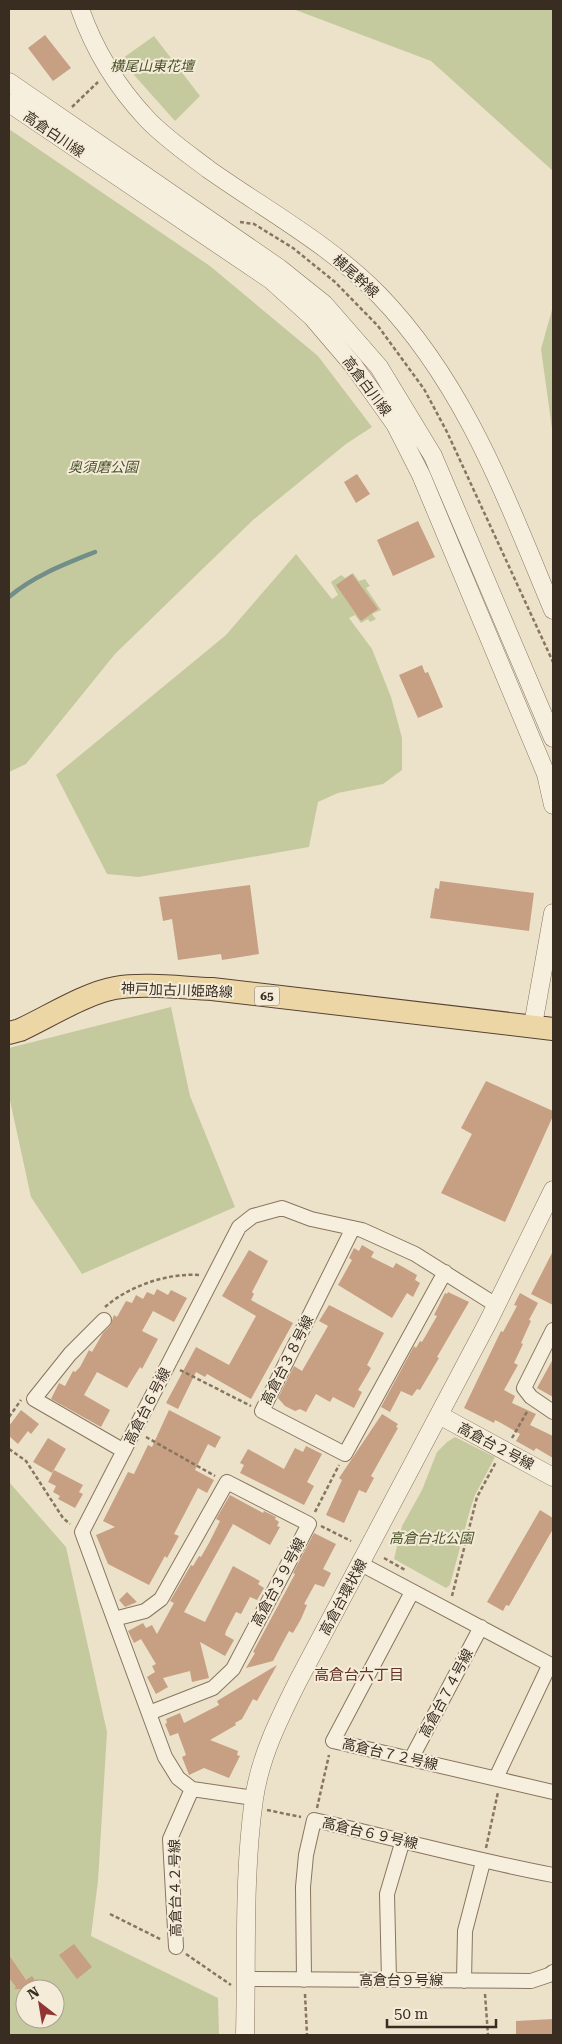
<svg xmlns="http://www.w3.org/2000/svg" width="562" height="2044" viewBox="0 0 562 2044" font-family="'Roboto Serif','Noto Sans JP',serif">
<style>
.green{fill:#c5ca9e;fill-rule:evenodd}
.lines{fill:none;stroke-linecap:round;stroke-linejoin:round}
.stream{stroke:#718f88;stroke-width:4.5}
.building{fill:#c79f83}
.minor-casing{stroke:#88755f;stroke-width:16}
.tertiary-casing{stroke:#88755f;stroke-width:19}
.primary-casing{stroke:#564333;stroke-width:24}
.path{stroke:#88755f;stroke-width:2.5;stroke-dasharray:4 2.5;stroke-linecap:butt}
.minor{stroke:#f7efdd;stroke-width:14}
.tertiary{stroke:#f7efdd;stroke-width:18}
.primary{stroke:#ecd6a6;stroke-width:22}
.labels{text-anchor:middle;stroke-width:4;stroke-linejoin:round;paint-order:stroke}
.shield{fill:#f4ecd9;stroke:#716659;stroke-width:1}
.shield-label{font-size:12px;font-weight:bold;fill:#392d22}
.park-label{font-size:14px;font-style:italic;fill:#4a542a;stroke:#f4ecd9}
.street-label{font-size:14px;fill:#392d22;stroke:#f4ecd9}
.neighbourhood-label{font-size:15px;fill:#633124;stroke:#f4ecd9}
</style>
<rect width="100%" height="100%" fill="#ece2ca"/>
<path class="green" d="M293 9H553V171L431 61Z
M154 36 200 96 175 121 135 76 123 58Z
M9 129 210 266 318 356 372 427 346 444 253 520 115 654 26 764 9 772Z
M553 306V436L541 349Z
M296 554 332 599 338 595 331 582 341 575 345 578 353 573 359 581 365 579 370 586 366 588 381 610 372 614 376 619 370 622 368 619 361 623 355 615 349 618 372 649 391 697 402 738V770L383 784 338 793 318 802 309 847 139 877 107 874 56 775 226 635Z
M171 1007 190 1096 235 1207 82 1274 31 1197 9 1096V1048Z
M455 1437 495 1457 475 1495 470 1510 450 1585 446 1588 394 1559 402 1526 422 1490 437 1452 447 1442Z
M9 1482 66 1547 107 1732 98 1881 91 1936 218 1998 219 2035H9ZM25 1989H55V2019H25Z"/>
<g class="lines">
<path class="stream" d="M9 597C33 576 65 564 95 552"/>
</g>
<path class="building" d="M45 35 71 68 53 81 28 48Z
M357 474 370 494 356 503 344 482Z
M418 521 435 557 393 576 377 540Z
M352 574 378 609 361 621 336 585Z
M422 665 425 673 428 672 443 707 418 718 399 675Z
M440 881 534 893 529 931 430 918 435 888 439 889Z
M250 885 259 954 222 960 221 954 178 960 172 919 163 921 159 897Z
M486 1081 553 1111V1116L505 1222 441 1193 472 1134 461 1128Z
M362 1245 374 1252 371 1257 393 1268 396 1263 417 1275 415 1280 420 1283 413 1297 407 1293 392 1318 338 1285 352 1260 349 1258 354 1248 359 1251Z
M249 1250 268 1261 252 1292 254 1294 251 1300 293 1323 251 1399 207 1374 205 1377 196 1372 178 1409 166 1403 196 1347 229 1365 256 1316 222 1296Z
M553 1251V1305L531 1294Z
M157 1289 168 1295 171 1290 187 1298 174 1322 153 1311 142 1331 158 1339 142 1369 140 1367 127 1388 97 1372 84 1395 110 1410 101 1427 51 1399 59 1383 65 1386 73 1371 75 1372 80 1367 89 1350 92 1352 103 1333 110 1326 114 1315 117 1317 126 1301 132 1303 136 1295 143 1299 147 1292 154 1295Z
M448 1292 469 1302 437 1357 439 1358 420 1390 417 1389 412 1396 401 1391 390 1412 381 1407 414 1346 416 1348 420 1341 422 1342 437 1316 434 1315 445 1293 447 1294Z
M520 1293 538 1303 529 1320 531 1321 521 1343 523 1344 514 1363 518 1365 504 1390 515 1396 512 1403 536 1414 530 1425 553 1436V1458L536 1448 534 1451 516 1441 520 1434 501 1423 495 1420 494 1423 464 1408 501 1331 503 1332 517 1306 514 1305Z
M329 1305 384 1333 367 1365 371 1368 358 1390 362 1392 354 1408 333 1397 330 1402 316 1394 306 1412 300 1409 295 1411 285 1406 278 1398 294 1366 302 1371 328 1326 319 1321Z
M553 1359V1397L537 1388Z
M21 1410 39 1424 31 1434 28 1431 18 1444 9 1436V1426Z
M169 1410 221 1437 215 1448 208 1444 195 1470 214 1480 207 1493 198 1488 174 1534 179 1536 167 1558 165 1556 149 1585 108 1564 96 1535 115 1527 103 1521 128 1472 134 1474 148 1445 152 1447Z
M382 1414 398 1424 396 1427 398 1428 371 1476 374 1478 366 1493 359 1490 344 1523 326 1515 342 1480 339 1478Z
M48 1438 66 1449 52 1473 33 1462Z
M306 1446 322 1454 307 1482 314 1486 304 1505 240 1473 244 1465 240 1463 248 1449 284 1469 295 1448 303 1452Z
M54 1470 83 1485 79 1492 83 1494 75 1508 58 1499 60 1496 53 1492 56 1486 48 1482Z
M230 1495 263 1513 264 1511 276 1517 275 1519 279 1522 277 1526 280 1527 270 1545 233 1524 184 1612 205 1622 233 1566 260 1581 258 1584 264 1588 257 1600 250 1597 241 1614 236 1612 226 1631 225 1635 234 1640 225 1656 200 1642 209 1678 192 1682 190 1671 163 1678 168 1687 156 1694 147 1677 155 1672 152 1666 156 1664 141 1639 134 1643 128 1631 143 1623 146 1628 152 1625 157 1634 174 1603 170 1601 191 1565 193 1566 199 1556 201 1557 209 1543 220 1521 216 1519Z
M540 1510 553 1518V1529L509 1606 506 1605 503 1611 487 1602Z
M314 1533 336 1544 323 1569 331 1573 324 1587 315 1584 304 1604 307 1605 301 1619 293 1633 289 1631 273 1661 246 1668 255 1653 253 1652 295 1574 293 1573Z
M127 1592 137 1602 125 1607 119 1600Z
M277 1665 257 1701 253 1699 242 1719 235 1723 236 1725 210 1740 238 1751 237 1755 240 1756 229 1778 204 1768 189 1775 182 1757 186 1755 178 1733 170 1736 165 1724 167 1723 166 1719 180 1713 184 1723 219 1705 217 1701Z
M74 1944 92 1967 77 1979 59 1955Z
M9 1955 26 1980 32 1976 41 1989H14L16 1987 9 1978Z
M553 2019V2035H516V2021Z"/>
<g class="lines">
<g class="minor-casing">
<path id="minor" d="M353 1228 262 1411 345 1454 445 1272
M104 1320 70 1354 34 1399 124 1451
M553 1330 524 1388 531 1397 553 1412
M361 1564 553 1666
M412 1592 333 1741 553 1792
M114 1619 145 1611 161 1599 227 1482 309 1524 233 1669 213 1688 149 1713
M411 1759 481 1627
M496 1778 550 1664
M254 1798 192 1789 178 1778 165 1757 82 1532 239 1227 253 1216 282 1208 311 1219 362 1230 415 1254 496 1305
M176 1947 170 1839 192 1789
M246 1979 531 1981 549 1975 553 1972
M304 1980 303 1887 306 1855 314 1820C394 1838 473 1860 553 1875
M389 1980 387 1894 403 1840
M464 1981 465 1931 483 1862"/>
</g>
<g class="tertiary-casing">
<path id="tertiary" d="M80 9C94 49 117 87 147 119 165 138 187 153 208 169 266 210 329 244 379 295 465 384 506 498 553 610
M9 82 279 268 324 304 379 367 433 456 553 738
M9 103 271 280 312 317 353 365 395 424 421 475 546 774 553 805
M533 1025 553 913
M439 1415 553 1477
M245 2035C247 1958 243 1876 254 1799 260 1757 279 1719 298 1681L488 1322 553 1190"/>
</g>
<g class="primary-casing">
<path id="primary" d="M9 1033 20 1030C48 1017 86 993 115 988 144 983 183 988 212 989L553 1029"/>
</g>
<path class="path" d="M72 107 98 82
M240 222 254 224 293 248 335 282 378 326 424 389 447 432 553 662
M105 1307C129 1286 167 1273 199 1275
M180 1370 251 1406
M9 1417 21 1400
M146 1437 215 1476
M512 1438 528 1410
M9 1449 26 1461 63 1518 70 1524
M315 1512 339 1465
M321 1526 351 1541
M384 1558 405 1570
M452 1596 477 1497 496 1462
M317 1808 329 1755
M267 1810 301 1817
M486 1848 498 1792
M110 1914 162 1940
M186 1954 231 1985
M305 1994 307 2035
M485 1994 488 2035"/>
<use href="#minor" class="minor"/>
<use href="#tertiary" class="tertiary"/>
<use href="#primary" class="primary"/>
</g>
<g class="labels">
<rect class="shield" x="254.5" y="986.5" width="25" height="19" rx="4"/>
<g class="shield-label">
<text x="267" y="1000">65</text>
</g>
<g class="park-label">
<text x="152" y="71">横尾山東花壇</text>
<text x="103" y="472">奥須磨公園</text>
<text x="431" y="1543">高倉台北公園</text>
</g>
<g class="street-label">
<text transform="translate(54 134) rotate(34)" y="5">高倉白川線</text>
<text transform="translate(356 276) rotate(42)" y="5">横尾幹線</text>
<text transform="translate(367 386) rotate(53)" y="5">高倉白川線</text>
<text transform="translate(177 990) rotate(2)" y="5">神戸加古川姫路線</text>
<text transform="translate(287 1360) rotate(-63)" y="5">高倉台３８号線</text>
<text transform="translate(147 1406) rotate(-63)" y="5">高倉台６号線</text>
<text transform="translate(496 1446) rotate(28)" y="5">高倉台２号線</text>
<text transform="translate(278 1582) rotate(-62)" y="5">高倉台３９号線</text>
<text transform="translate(343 1597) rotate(-62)" y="5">高倉台環状線</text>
<text transform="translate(446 1693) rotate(-62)" y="5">高倉台７４号線</text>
<text transform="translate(390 1754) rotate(13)" y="5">高倉台７２号線</text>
<text transform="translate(370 1833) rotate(13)" y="5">高倉台６９号線</text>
<text transform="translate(175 1888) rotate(-91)" y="5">高倉台４２号線</text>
<text x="401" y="1985">高倉台９号線</text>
</g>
<g class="neighbourhood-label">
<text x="359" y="1680">高倉台六丁目</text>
</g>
</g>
<rect width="562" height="2044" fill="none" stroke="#392d22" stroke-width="20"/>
<g transform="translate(40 2004) rotate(329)"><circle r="24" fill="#f4ecd9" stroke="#a9a090"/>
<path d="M0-4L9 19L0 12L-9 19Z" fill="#933434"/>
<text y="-8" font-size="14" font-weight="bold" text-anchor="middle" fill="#392d22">N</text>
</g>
<path d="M387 2019v8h109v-8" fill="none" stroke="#392d22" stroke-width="2.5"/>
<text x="394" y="2019" font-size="15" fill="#392d22" stroke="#f4ecd9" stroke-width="4" paint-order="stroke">50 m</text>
</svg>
